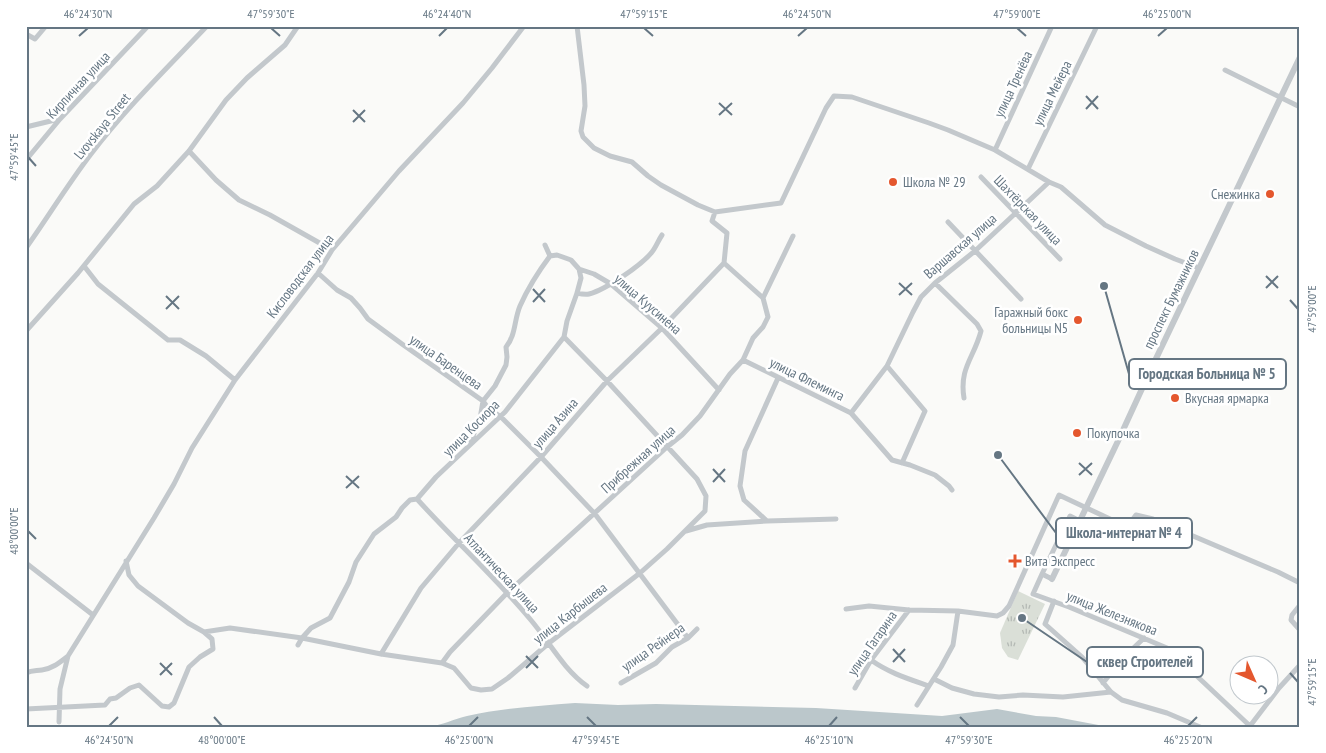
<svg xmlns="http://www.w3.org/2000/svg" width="1326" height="753" viewBox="0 0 1326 753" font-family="'PT Sans Narrow',sans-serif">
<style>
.park{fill:url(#park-tufts)}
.water{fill:#bbc7cb}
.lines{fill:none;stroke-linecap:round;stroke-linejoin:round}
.minor{stroke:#c3c8cc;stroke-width:5}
.tertiary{stroke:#c3c8cc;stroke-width:6}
.ticks{fill:none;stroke:#657683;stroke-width:2}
.poi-dot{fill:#e4572e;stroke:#fff;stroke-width:2}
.labels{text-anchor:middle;stroke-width:5;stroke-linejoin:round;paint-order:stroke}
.street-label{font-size:14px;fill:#657683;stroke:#fff}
.poi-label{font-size:14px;fill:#657683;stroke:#fff;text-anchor:start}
.leader{fill:none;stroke:#657683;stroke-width:2}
.callout-dot{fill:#657683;stroke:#fff;stroke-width:2}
.callout{fill:#fff;stroke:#657683;stroke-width:2}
.callout-label{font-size:15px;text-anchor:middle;font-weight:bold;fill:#657683}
.neatline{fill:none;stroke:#657683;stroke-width:2}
.ticks-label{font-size:12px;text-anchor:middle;fill:#657683}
</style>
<defs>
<pattern id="park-tufts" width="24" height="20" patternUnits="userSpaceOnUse" patternTransform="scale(1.25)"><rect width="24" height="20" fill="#dadfd7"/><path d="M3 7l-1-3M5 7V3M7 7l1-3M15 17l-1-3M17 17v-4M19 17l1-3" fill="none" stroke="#b4b9b4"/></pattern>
</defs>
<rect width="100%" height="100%" fill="#fafaf8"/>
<path class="park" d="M1018 591 1045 604 1018 660 1008 657 1002 648 1000 633Z"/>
<path class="water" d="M575 703 618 705 656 704 816 708 942 716 997 709 1036 716 1056 717 1109 727H429C442 725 454 719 467 716 502 708 538 706 575 703Z"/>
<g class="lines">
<path class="minor" d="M577 26 584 85 585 106 581 131 583 137 594 148 610 156 632 162 648 176 661 185 698 205 715 212 781 203 826 108 834 96 852 97 929 123 948 130 995 150 1049 182 1061 187 1105 225 1146 246 1175 259 1199 268
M26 34 35 39 46 26
M1225 70 1300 107
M26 127 59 119
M995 150 1052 26
M189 151 216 180 239 200 270 215 332 250
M26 160 60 119 148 26
M1028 169 1097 26
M981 177 1060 259
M948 222 1021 299
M26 248C48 217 68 184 91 154 126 108 167 68 207 26
M550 256 557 255 571 260 579 269 594 274 611 284 662 328 719 390
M724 263 763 298
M84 266 98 284 168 340H180L206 356 235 380
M318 273 337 290 351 298 360 308 368 319 402 344 483 401 488 408 501 417 541 457 595 514 688 638
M935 283 977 324 981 331C974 358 959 368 964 398
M577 293 581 278 579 269
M26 331 78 273 134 204 157 186 189 151 226 100 247 78 285 45 298 26
M743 360 851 413 892 460 910 465 935 475 949 486 952 490
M887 366 925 411 902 463
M778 378 745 451 740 486 744 500 767 521 836 519
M851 413 887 366 913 312 921 297 935 283 975 251 1049 182
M470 443 480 419 483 401 495 386 506 365 507 357 506 347C516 335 514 320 520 306 528 288 538 272 550 256L545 245
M417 499C454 540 495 577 530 619 549 641 563 669 587 686
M686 531 707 525 767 521
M126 561 129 575 138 586 188 623 204 632 230 628 302 638 381 654 442 663 454 668 471 688 481 690 492 689 508 678 549 643 640 573 667 549 705 511 706 496 697 479 607 381 564 337
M26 563 93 615
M1042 574 1070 516 1080 521
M1052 579 1042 574 1033 594 1069 607 1167 648 1250 726 1279 688 1300 665
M1054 601 1045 624 1082 657 1111 692 1122 700 1167 713 1200 727
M1300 605 1292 615 1291 620 1300 630
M846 609 869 606 909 610 958 611
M298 645 302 638 311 628 330 618 349 582 356 562 374 534 396 517 402 508 410 500 417 499 436 477 505 412 564 337 567 321 577 293C581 294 585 295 589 294 605 290 642 265 652 252 656 247 658 241 662 235
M381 654 421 588 459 543 541 457 607 381 662 328 724 263 727 233 712 221 715 212
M871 660C889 673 909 679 929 686
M442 663 450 652 507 593 667 447 682 435 700 416 730 374 743 360 753 338 763 327 768 317 763 298 793 236
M26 673C32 670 36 671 42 670 52 669 60 662 68 656
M934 679 952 688 974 694 999 697 1023 695 1063 697 1111 692
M621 683 656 663 672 647 688 638 697 629
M1103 683 1122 659 1144 638
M855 688 871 660 909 610
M917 705 941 667 953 645 958 611 997 616 1003 613 1009 606 1059 495 1127 527 1136 515 1153 519 1278 572 1300 583
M26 709 105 705 110 699 116 698 130 688 139 685 162 706 169 707 174 703 189 667 200 657 213 649 212 639 204 632
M59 722 60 689 68 656 154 518 174 484 192 448 235 380 318 273 332 250 399 171 463 103 492 68 524 26"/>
<path class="tertiary" d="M1052 579 1118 441 1152 367 1300 57"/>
</g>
<path class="ticks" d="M271 28 280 36M644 28 653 36M1017 28 1026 36M79 36 88 28M439 36 447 28M798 36 807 28M1158 36 1167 28M1086 96 1098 109M719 103 732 115M1086 109 1098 96M353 110 365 122M719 115 732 103M353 122 365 110M28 157 36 166M1266 276 1278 288M899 283 912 295M1266 288 1278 276M533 289 545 302M899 295 912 283M166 296 179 309M1290 300 1298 309M533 302 545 289M166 309 179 296M1079 463 1092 475M713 469 725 482M1079 475 1092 463M346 476 359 488M713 482 725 469M346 488 359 476M28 531 36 539M893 649 905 662M526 656 538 668M893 662 905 649M160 663 172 675M526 668 538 656M1290 673 1298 682M160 675 172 663M214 717 222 726M587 717 596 726M960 717 969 726M109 726 118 717M469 726 478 717M829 726 837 717M1188 726 1197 717"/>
<g class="poi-dot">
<circle cx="893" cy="182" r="5"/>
<circle cx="1270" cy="194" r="5"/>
<circle cx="1078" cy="320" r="5"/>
<circle cx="1175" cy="398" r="5"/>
<circle cx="1077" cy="433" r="5"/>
<path d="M1012.5 553.5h5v5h5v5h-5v5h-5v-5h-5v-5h5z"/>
</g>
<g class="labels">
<g class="street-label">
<text transform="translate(1013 84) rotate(-65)" y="5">улица Тренёва</text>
<text transform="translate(78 85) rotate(-47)" y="5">Кирпичная улица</text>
<text transform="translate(1052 93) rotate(-64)" y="5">улица Мейера</text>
<text transform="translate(102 126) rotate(-51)" y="5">Lvovskaya Street</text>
<text transform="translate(1028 210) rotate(46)" y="5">Шахтёрская улица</text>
<text transform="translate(960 246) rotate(-41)" y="5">Варшавская улица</text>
<text transform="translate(300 276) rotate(-53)" y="5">Кисловодская улица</text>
<text transform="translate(1171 299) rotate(-64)" y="5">проспект Бумажников</text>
<text transform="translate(648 304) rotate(41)" y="5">улица Куусинена</text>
<text transform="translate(446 362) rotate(35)" y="5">улица Баренцева</text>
<text transform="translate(807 379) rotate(26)" y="5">улица Флеминга</text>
<text transform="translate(555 423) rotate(-49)" y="5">улица Азина</text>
<text transform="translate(471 428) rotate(-45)" y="5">улица Косиора</text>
<text transform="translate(638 459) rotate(-42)" y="5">Прибрежная улица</text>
<text transform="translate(502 573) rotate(47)" y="5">Атлантическая улица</text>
<text transform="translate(570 613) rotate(-38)" y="5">улица Карбышева</text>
<text transform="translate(1112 613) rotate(22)" y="5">улица Железнякова</text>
<text transform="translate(872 643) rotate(-55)" y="5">улица Гагарина</text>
<text transform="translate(653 647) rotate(-35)" y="5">улица Рейнера</text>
</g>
<g class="poi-label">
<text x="903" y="187">Школа № 29</text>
<text x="1260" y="199" text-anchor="end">Снежинка</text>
<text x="1068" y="317" text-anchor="end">Гаражный бокс<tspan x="1068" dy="16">больницы N5</tspan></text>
<text x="1185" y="403">Вкусная ярмарка</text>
<text x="1087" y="438">Покупочка</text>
<text x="1025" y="566">Вита Экспресс</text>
</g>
</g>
<path class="leader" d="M1104 286L1129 374M998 455L1056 533M1022 618L1087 662"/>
<g class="callout-dot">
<circle cx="1104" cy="286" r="5"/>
<circle cx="998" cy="455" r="5"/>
<circle cx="1022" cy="618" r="5"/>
</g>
<g class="callout">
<rect x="1129" y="359" width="157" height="30" rx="5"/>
<rect x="1056" y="518" width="136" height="30" rx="5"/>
<rect x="1087" y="647" width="116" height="30" rx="5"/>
</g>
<g class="callout-label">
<text x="1207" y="379">Городская Больница № 5</text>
<text x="1124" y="538">Школа-интернат № 4</text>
<text x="1145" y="667">сквер Строителей</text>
</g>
<rect width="1326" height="753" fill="none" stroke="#ffffff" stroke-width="55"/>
<g transform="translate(1254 680) rotate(135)"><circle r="24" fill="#ffffff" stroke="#c1c8cd"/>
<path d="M0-4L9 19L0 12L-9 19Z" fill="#e4572e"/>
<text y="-8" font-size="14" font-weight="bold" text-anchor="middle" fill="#657683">С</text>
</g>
<rect x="28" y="28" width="1270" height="698" class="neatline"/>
<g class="ticks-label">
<text x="88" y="18">46°24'30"N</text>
<text x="271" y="18">47°59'30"E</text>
<text x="447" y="18">46°24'40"N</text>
<text x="644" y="18">47°59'15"E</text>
<text x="807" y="18">46°24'50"N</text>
<text x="1017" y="18">47°59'00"E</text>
<text x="1167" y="18">46°25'00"N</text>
<text transform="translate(14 157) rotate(-90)" y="4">47°59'45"E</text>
<text transform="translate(1312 309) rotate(-90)" y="4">47°59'00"E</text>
<text transform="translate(14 531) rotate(-90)" y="4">48°00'00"E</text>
<text transform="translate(1312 682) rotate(-90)" y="4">47°59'15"E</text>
<text x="109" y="744">46°24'50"N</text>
<text x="222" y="744">48°00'00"E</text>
<text x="469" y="744">46°25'00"N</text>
<text x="596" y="744">47°59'45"E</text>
<text x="829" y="744">46°25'10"N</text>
<text x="969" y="744">47°59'30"E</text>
<text x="1188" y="744">46°25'20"N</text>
</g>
</svg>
